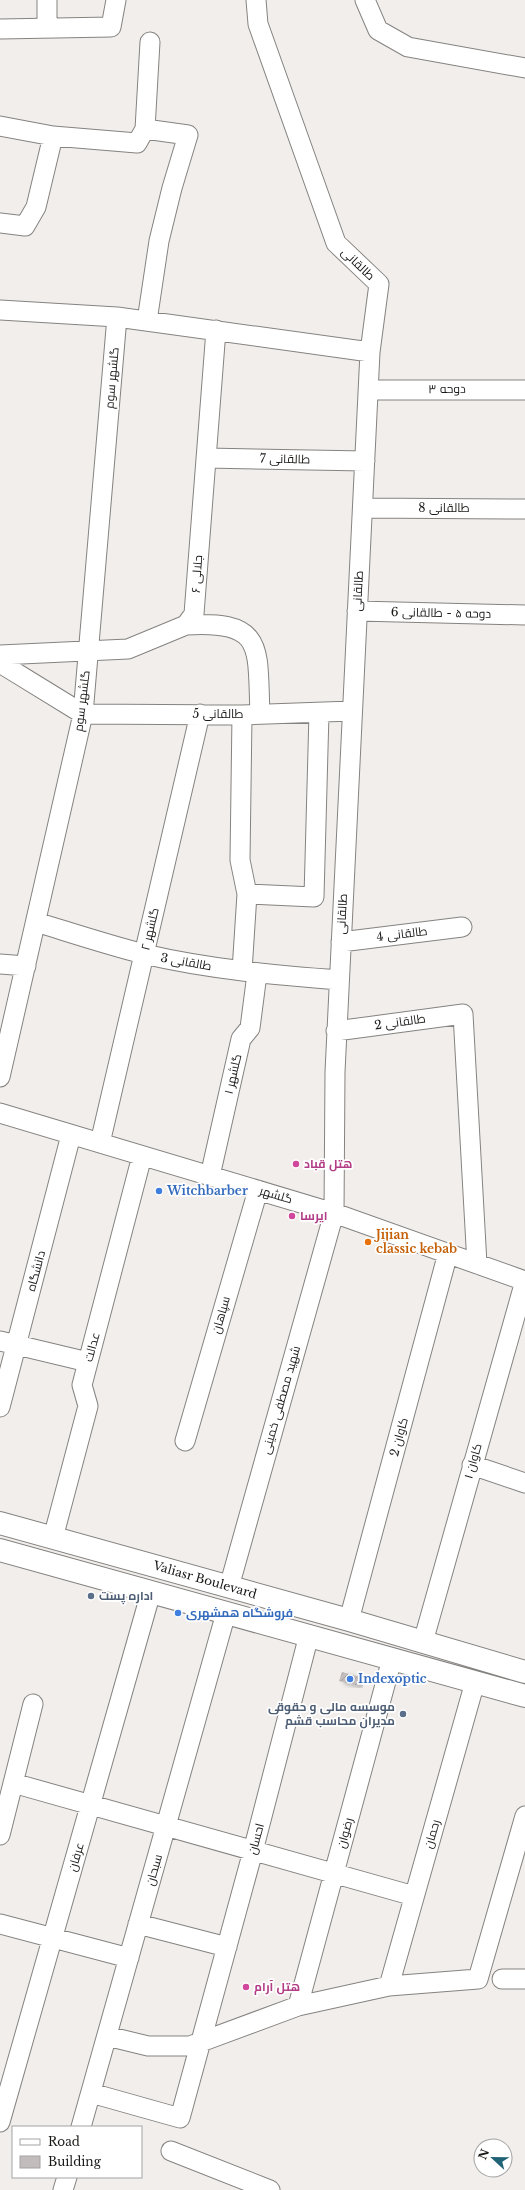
<svg xmlns="http://www.w3.org/2000/svg" width="525" height="2190" viewBox="0 0 525 2190" font-family="'Libre Baskerville',Cairo,serif">
<style>
.building{fill:url(#building-hatch);filter:url(#shadow)}
.lines{fill:none;stroke-linecap:round;stroke-linejoin:round}
.street-casing{stroke:#858380;stroke-width:21}
.secondary-casing{stroke:#858380;stroke-width:24}
.street{stroke:#fff;stroke-width:19}
.secondary{stroke:#fff;stroke-width:22}
.hotel-dot{fill:#d1479c;stroke:#fff;stroke-width:1.5}
.shop-dot{fill:#3f7fe0;stroke:#fff;stroke-width:1.5}
.food-dot{fill:#e8710a;stroke:#fff;stroke-width:1.5}
.service-dot{fill:#5c6f8a;stroke:#fff;stroke-width:1.5}
.labels{text-anchor:middle;stroke-width:3.5;stroke-linejoin:round;paint-order:stroke}
.street-label{font-size:12px;fill:#1a1918;stroke:#fff}
.hotel-label{font-size:12px;font-weight:bold;fill:#b23c85;stroke:#fff;text-anchor:start}
.shop-label{font-size:12px;font-weight:bold;fill:#366cbe;stroke:#fff;text-anchor:start}
.food-label{font-size:12px;font-weight:bold;fill:#c56008;stroke:#fff;text-anchor:start}
.service-label{font-size:12px;font-weight:bold;fill:#4e5e75;stroke:#fff;text-anchor:start}
</style>
<defs>
<pattern id="building-hatch" width="6" height="6" patternUnits="userSpaceOnUse"><rect width="6" height="6" fill="#c2bdbc"/><path d="M-1 1l2-2M0 6l6-6M5 7l2-2" fill="none" stroke="#a6a2a1"/></pattern>
<filter id="shadow"><feDropShadow dx="4.5" dy="2.5" stdDeviation="2" flood-color="#0004"/></filter>
</defs>
<rect width="100%" height="100%" fill="#f1eeeb"/>
<path class="building" d="M342 1672 360 1677 358 1686 339 1681Z"/>
<g class="lines">
<g class="street-casing">
<path id="street" d="M47 0V28
M365 0 378 30 408 47 525 68
M0 29 111 27 116 0
M0 126 53 136 137 143 145 129 188 135 172 188 159 241 147 321
M145 129 150 42
M0 223 25 226 36 207 53 136
M0 310 117 317 370 352
M368 390H525
M206 458 365 461
M363 508 525 509
M357 611 525 615
M186 625C266 620 257 648 260 714
M0 655 128 649 186 625 194 614 216 330
M0 663 83 714 242 715 352 711
M242 715 240 860 247 894 242 971
M247 894 314 897 319 713
M36 922C72 933 108 945 144 954 208 969 274 975 339 980
M341 942 462 927
M0 964 26 966
M336 1031 463 1014 477 1264
M0 1077 83 714 117 317
M0 1113 334 1213 525 1281 423 1642
M100 1143 200 714
M210 1176 241 1039 250 1028 257 974
M0 1341 88 1362
M0 1407 71 1135
M185 1441 258 1190
M472 1465 525 1483
M53 1538 88 1406 82 1385 142 1156
M229 1587 334 1213 335 1072 370 352 379 284 336 243 258 24 256 0
M349 1620 448 1253
M13 1783 414 1896
M0 1835 33 1704
M0 1924 129 1958
M138 1924 227 1947
M502 1979H525
M389 1986 475 1682
M298 2006 392 1659
M107 2036 148 2046H190L298 2006 389 1986 478 1979 525 1816
M91 2093 180 2118 253 1851 309 1635
M0 2122 151 1592
M81 2127 226 1613
M171 2151 270 2190
M63 2190 67 2177"/>
</g>
<g class="secondary-casing">
<path id="secondary" d="M0 1523 349 1620 525 1672
M0 1550 525 1696"/>
</g>
<use href="#street" class="street"/>
<use href="#secondary" class="secondary"/>
</g>
<g class="hotel-dot">
<circle cx="296" cy="1164" r="4"/>
<circle cx="292" cy="1216" r="4"/>
<circle cx="246" cy="1987" r="4"/>
</g>
<g class="shop-dot">
<circle cx="159" cy="1191" r="4"/>
<circle cx="178" cy="1613" r="4"/>
<circle cx="350" cy="1679" r="4"/>
</g>
<circle class="food-dot" cx="368" cy="1242" r="4"/>
<g class="service-dot">
<circle cx="91" cy="1596" r="4"/>
<circle cx="403" cy="1714" r="4"/>
</g>
<g class="labels">
<g class="street-label">
<text transform="translate(358 264) rotate(44)" y="4">طالقانی</text>
<text transform="translate(112 378) rotate(-85)" y="4">گلشهر سوم</text>
<text transform="translate(447 389) rotate(-1)" y="4">دوحه ۳</text>
<text transform="translate(285 459) rotate(1)" y="4">طالقانی 7</text>
<text x="444" y="512">طالقانی 8</text>
<text transform="translate(197 574) rotate(-86)" y="4">جلالی ۶</text>
<text transform="translate(358 591) rotate(-87)" y="4">طالقانی</text>
<text transform="translate(441 613) rotate(1)" y="4">دوحه ۵ - طالقانی 6</text>
<text transform="translate(82 701) rotate(-83)" y="4">گلشهر سوم</text>
<text x="218" y="718">طالقانی 5</text>
<text transform="translate(342 914) rotate(-87)" y="4">طالقانی</text>
<text transform="translate(150 929) rotate(-77)" y="4">گلشهر ۲</text>
<text transform="translate(402 934) rotate(-7)" y="4">طالقانی 4</text>
<text transform="translate(186 962) rotate(10)" y="4">طالقانی 3</text>
<text transform="translate(400 1022) rotate(-8)" y="4">طالقانی 2</text>
<text transform="translate(233 1074) rotate(-77)" y="4">گلشهر ۱</text>
<text transform="translate(276 1195) rotate(17)" y="4">گلشهر</text>
<text transform="translate(36 1271) rotate(-75)" y="4">دانشگاه</text>
<text transform="translate(221 1315) rotate(-74)" y="4">سپاهان</text>
<text transform="translate(92 1347) rotate(-75)" y="4">عدالت</text>
<text transform="translate(281 1400) rotate(-74)" y="4">شهید مصطفی خمینی</text>
<text transform="translate(399 1437) rotate(-75)" y="4">کاوان 2</text>
<text transform="translate(473 1461) rotate(-74)" y="4">کاوان ۱</text>
<text transform="translate(205 1580) rotate(16)" y="4">Valiasr Boulevard</text>
<text transform="translate(345 1833) rotate(-75)" y="4">رضوان</text>
<text transform="translate(432 1834) rotate(-74)" y="4">رحمان</text>
<text transform="translate(256 1839) rotate(-75)" y="4">احسان</text>
<text transform="translate(76 1857) rotate(-74)" y="4">عرفان</text>
<text transform="translate(154 1870) rotate(-74)" y="4">سبحان</text>
</g>
<g class="hotel-label">
<text x="304" y="1168">هتل قباد</text>
<text x="300" y="1220">ایرسا</text>
<text x="254" y="1991">هتل آرام</text>
</g>
<g class="shop-label">
<text x="167" y="1195">Witchbarber</text>
<text x="186" y="1617">فروشگاه همشهری</text>
<text x="358" y="1683">Indexoptic</text>
</g>
<g class="food-label">
<text x="376" y="1239">Jijian<tspan x="376" dy="14">classic kebab</tspan></text>
</g>
<g class="service-label">
<text x="99" y="1600">اداره پست</text>
<text x="395" y="1711" text-anchor="end">موسسه مالی و حقوقی<tspan x="395" dy="14">مدیران محاسب قشم</tspan></text>
</g>
</g>
<rect x="12" y="2126" width="130" height="52" fill="#ffffff" stroke="#a3a3a3"/>
<rect x="20" y="2139" width="20" height="6" fill="#ffffff" stroke="#a3a3a3"/>
<text x="48" y="2146" font-size="12" fill="#1a1918">Road</text>
<rect x="20" y="2156" width="20" height="12" fill="#c2bdbc" stroke="#a3a3a3"/>
<text x="48" y="2166" font-size="12" fill="#1a1918">Building</text>
<g transform="translate(493 2158) rotate(292)"><circle r="19" fill="#ffffff" stroke="#a3a3a3"/>
<path d="M0-3L7 15L0 10L-7 15Z" fill="#206376"/>
<text y="-6" font-size="11" font-weight="bold" text-anchor="middle" fill="#1a1918">N</text>
</g>
</svg>
